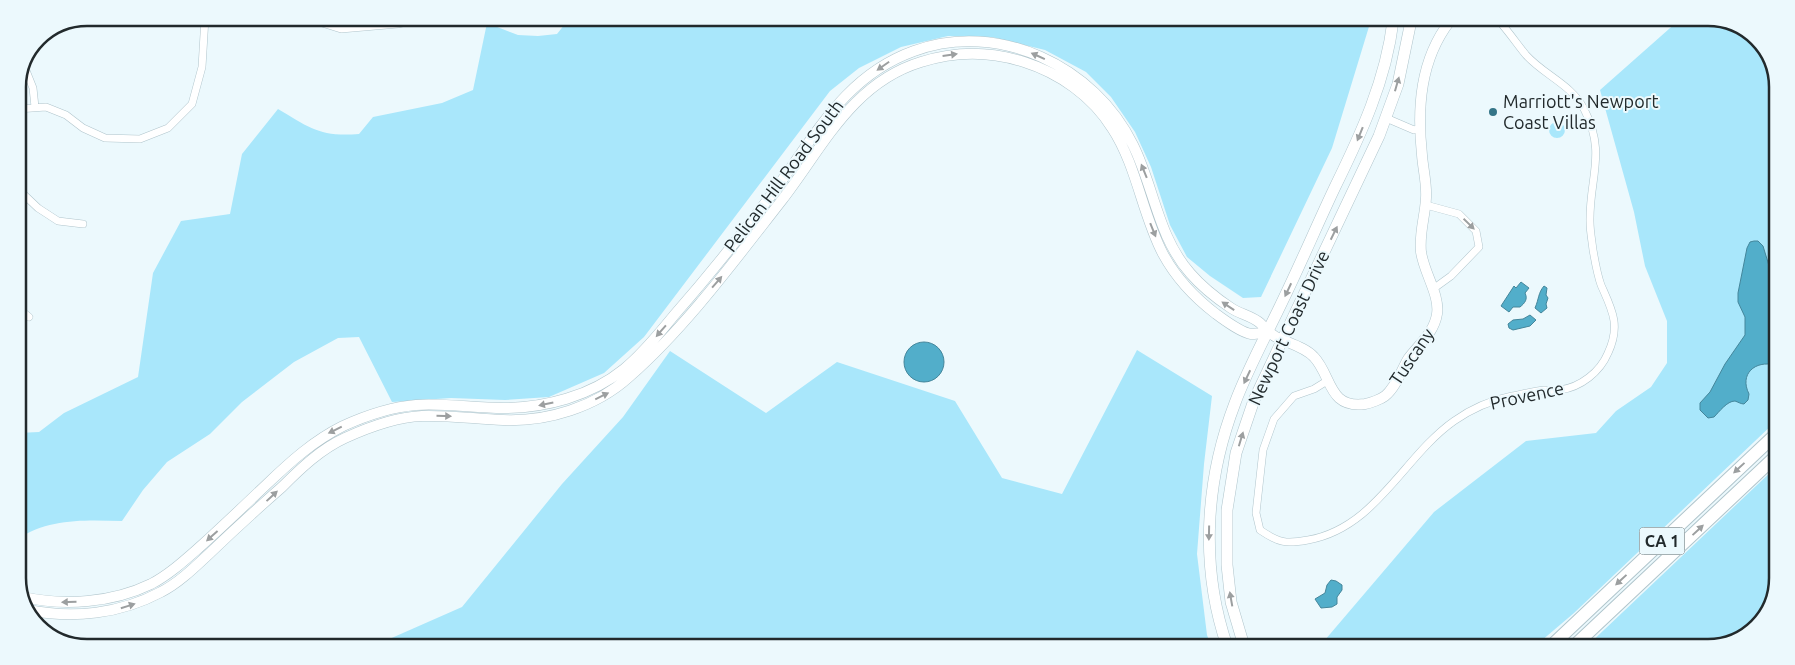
<svg xmlns="http://www.w3.org/2000/svg" width="1795" height="665" viewBox="0 0 1795 665" font-family="Ubuntu,sans-serif">
<style>
.green{fill:#a9e7fb}
.water{fill:#52aeca;stroke:#44869b}
.lines{fill:none;stroke-linecap:round;stroke-linejoin:round}
.street-casing{stroke:#b0c5cc;stroke-width:8}
.secondary-casing{stroke:#b0c5cc;stroke-width:11}
.primary-casing{stroke:#b0c5cc;stroke-width:12}
.highway-casing{stroke:#b0c5cc;stroke-width:14}
.street{stroke:#fff;stroke-width:7}
.secondary{stroke:#fff;stroke-width:10}
.primary{stroke:#fff;stroke-width:11}
.highway{stroke:#fff;stroke-width:12}
.oneway{fill:#9c9fa0}
.poi-dot{fill:#347588;stroke:#ecf9fd;stroke-width:2}
.labels{text-anchor:middle;stroke-width:4;stroke-linejoin:round;paint-order:stroke}
.shield{fill:#ecf9fd;stroke:#5f686b;stroke-width:1}
.shield-label{font-size:16px;font-weight:bold;fill:#222a2c}
.poi-label{font-size:18px;fill:#222a2c;stroke:#ecf9fd;text-anchor:start}
.street-label{font-size:18px;fill:#222a2c;stroke:#ecf9fd}
.rim{fill:none;stroke:#222a2c;stroke-width:2.5}
</style>
<rect width="100%" height="100%" fill="#ecf9fd"/>
<path class="green" d="M569 19 1371 20 1332 148 1261 297 1243 298 1210 276 1187 257 1170 225 1151 167 1135 132 1111 97 1086 72 1045 50 992 37 948 36 901 47 859 68 830 91 644 337 604 373 549 397 505 400 451 398 392 402 359 337 338 338 294 362 242 402 210 434 167 462 143 490 122 521C86 520 48 518 18 539V433L39 432 64 413 138 377 153 273 181 221 230 214 242 154 278 109C310 128 320 137 359 134L373 117 442 103 473 90 487 23 518 35 538 36 557 34Z
M1678 21H1730L1763 45 1777 83 1775 422 1574 613 1534 647H1319L1434 512 1526 441 1596 433 1616 411 1651 387 1667 363V321L1645 266 1634 212 1600 90Z
M1549 130a8 8 0 1 1 16 0a8 8 0 1 1-16 0Z
M1137 350 1212 396 1204 464 1197 554 1207 635 1211 646 378 644 462 607 562 484 623 417 670 351 766 413 837 362 955 401 1002 478 1062 494Z
M1775 468 1774 600 1747 636 1708 647H1586Z"/>
<path class="water" d="M1754 241H1758L1763 246 1770 269 1776 273 1775 365C1755 360 1739 374 1749 394L1748 400 1744 404C1741 404 1738 402 1735 401 1727 401 1719 412 1714 417L1708 418 1700 410V403L1710 392 1725 364 1745 335V317L1738 302V293L1747 248 1750 242Z
M1521 282 1529 288 1525 293C1528 299 1525 303 1520 307H1513L1509 312 1501 306 1514 286 1516 288Z
M1544 286 1547 288 1546 295 1548 298 1546 304 1547 308 1541 313 1535 308C1539 299 1538 293 1544 286Z
M1530 315 1536 320 1530 326 1513 330 1509 328 1508 324 1513 320 1523 319Z
M904 362a20 20 0 1 1 40 0a20 20 0 1 1-40 0Z
M1331 580 1336 581 1342 585V590L1337 597V604L1332 607 1321 608 1315 599 1325 593 1327 585Z"/>
<g class="lines">
<g class="street-casing">
<path id="street" d="M306 18 341 29 398 24 423 18
M25 68 33 88 35 107
M18 109 46 107 66 115 83 128 105 138 140 139 168 128 192 104 202 67 205 18
M1386 118 1414 130 1420 128
M18 189 38 208 58 221 83 224
M1426 205 1459 214 1476 231 1479 247 1451 276 1433 289
M18 308 29 317
M1327 381 1314 389 1294 396 1274 419 1263 450 1256 513 1260 530C1279 543 1286 544 1308 540 1376 528 1403 457 1454 421 1471 409 1492 400 1512 396 1523 394 1533 391 1544 390 1549 390 1554 391 1560 390 1581 387 1600 372 1608 353 1621 325 1612 310 1601 285 1597 274 1595 261 1593 250 1592 241 1590 231 1590 222 1589 178 1607 153 1584 109 1572 85 1544 75 1526 55 1517 44 1509 32 1499 21"/>
</g>
<g class="secondary-casing">
<path id="secondary" d="M23 597C64 606 112 603 151 584 170 574 186 559 202 545 224 525 245 505 266 485 290 462 313 441 343 426 365 416 391 407 416 405 445 403 474 408 503 408 545 408 591 396 624 369 644 353 660 332 676 313 712 272 746 229 778 186 818 131 847 75 914 51 998 20 1095 66 1133 145 1154 187 1158 237 1190 273 1202 287 1216 298 1231 308 1240 314 1252 316 1260 323 1265 328 1269 333 1276 337 1288 343 1305 347 1314 357 1332 376 1328 409 1365 404 1371 403 1381 399 1385 396 1396 387 1401 371 1408 359 1419 344 1434 333 1437 314 1440 295 1424 273 1421 252 1419 233 1425 217 1426 198 1427 184 1423 169 1422 155 1417 108 1420 60 1450 21
M28 610C73 619 120 614 161 592 179 583 196 566 211 552 234 530 258 508 282 487 301 468 321 449 345 438 369 427 396 417 422 416 449 415 476 419 503 420 547 422 596 407 629 377 686 327 735 260 782 200 823 147 852 83 921 62 955 51 990 51 1024 62 1059 73 1092 96 1112 128 1137 166 1142 214 1163 254 1176 278 1195 298 1216 314 1226 321 1240 332 1251 334 1256 334 1262 333 1267 332"/>
</g>
<g class="primary-casing">
<path id="primary" d="M1227 646C1200 567 1205 481 1235 403 1248 368 1267 334 1283 300 1301 263 1317 225 1335 187 1361 134 1386 80 1393 21
M1244 646 1231 602 1227 565V510L1236 453 1254 400 1379 136 1398 84 1411 21"/>
</g>
<g class="highway-casing">
<path id="highway" d="M1550 647 1775 435
M1573 647 1775 457"/>
</g>
<use href="#street" class="street"/>
<use href="#secondary" class="secondary"/>
<use href="#primary" class="primary"/>
<use href="#highway" class="highway"/>
</g>
<defs><path id="oneway-solid" d="M-6-.8H1V-3.2L6.5 0L1 3.2V.8H-6Z" transform="scale(1.25)"/></defs>
<g class="oneway">
<use href="#oneway-solid" transform="translate(950 55) rotate(-8)"/>
<use href="#oneway-solid" transform="translate(1038 56) rotate(-156)"/>
<use href="#oneway-solid" transform="translate(883 66) rotate(145)"/>
<use href="#oneway-solid" transform="translate(1397 84) rotate(-74)"/>
<use href="#oneway-solid" transform="translate(1360 134) rotate(112)"/>
<use href="#oneway-solid" transform="translate(1144 171) rotate(-112)"/>
<use href="#oneway-solid" transform="translate(1469 224) rotate(44)"/>
<use href="#oneway-solid" transform="translate(1153 230) rotate(68)"/>
<use href="#oneway-solid" transform="translate(1334 233) rotate(-64)"/>
<use href="#oneway-solid" transform="translate(717 282) rotate(-49)"/>
<use href="#oneway-solid" transform="translate(1288 290) rotate(115)"/>
<use href="#oneway-solid" transform="translate(1228 306) rotate(-146)"/>
<use href="#oneway-solid" transform="translate(661 331) rotate(131)"/>
<use href="#oneway-solid" transform="translate(1247 377) rotate(115)"/>
<use href="#oneway-solid" transform="translate(602 396) rotate(-26)"/>
<use href="#oneway-solid" transform="translate(546 404) rotate(168)"/>
<use href="#oneway-solid" transform="translate(444 416) rotate(1)"/>
<use href="#oneway-solid" transform="translate(335 430) rotate(154)"/>
<use href="#oneway-solid" transform="translate(1241 439) rotate(-73)"/>
<use href="#oneway-solid" transform="translate(1739 468) rotate(137)"/>
<use href="#oneway-solid" transform="translate(272 496) rotate(-43)"/>
<use href="#oneway-solid" transform="translate(1698 530) rotate(-43)"/>
<use href="#oneway-solid" transform="translate(1209 533) rotate(91)"/>
<use href="#oneway-solid" transform="translate(212 536) rotate(138)"/>
<use href="#oneway-solid" transform="translate(1621 580) rotate(137)"/>
<use href="#oneway-solid" transform="translate(1231 599) rotate(-100)"/>
<use href="#oneway-solid" transform="translate(69 602) rotate(178)"/>
<use href="#oneway-solid" transform="translate(128 606) rotate(-17)"/>
</g>
<circle class="poi-dot" cx="1493" cy="112" r="5"/>
<g class="labels">
<rect class="shield" x="1639.5" y="527.5" width="45" height="27" rx="4"/>
<g class="shield-label">
<text x="1662" y="547">CA 1</text>
</g>
<g class="poi-label">
<text x="1503" y="108">Marriott's Newport<tspan x="1503" dy="21">Coast Villas</tspan></text>
</g>
<g class="street-label">
<text transform="translate(784 176) rotate(-53)" y="6">Pelican Hill Road South</text>
<text transform="translate(1289 328) rotate(-65)" y="6">Newport Coast Drive</text>
<text transform="translate(1412 357) rotate(-56)" y="6">Tuscany</text>
<text transform="translate(1527 396) rotate(-12)" y="6">Provence</text>
</g>
</g>
<path d="M0 0H1795V665H0ZM87 26H1708A61 61 0 0 1 1769 87V578A61 61 0 0 1 1708 639H87A61 61 0 0 1 26 578V87A61 61 0 0 1 87 26Z" fill="#ecf9fd" fill-rule="evenodd"/>
<path class="rim" d="M87 26H1708A61 61 0 0 1 1769 87V578A61 61 0 0 1 1708 639H87A61 61 0 0 1 26 578V87A61 61 0 0 1 87 26Z"/>
</svg>
